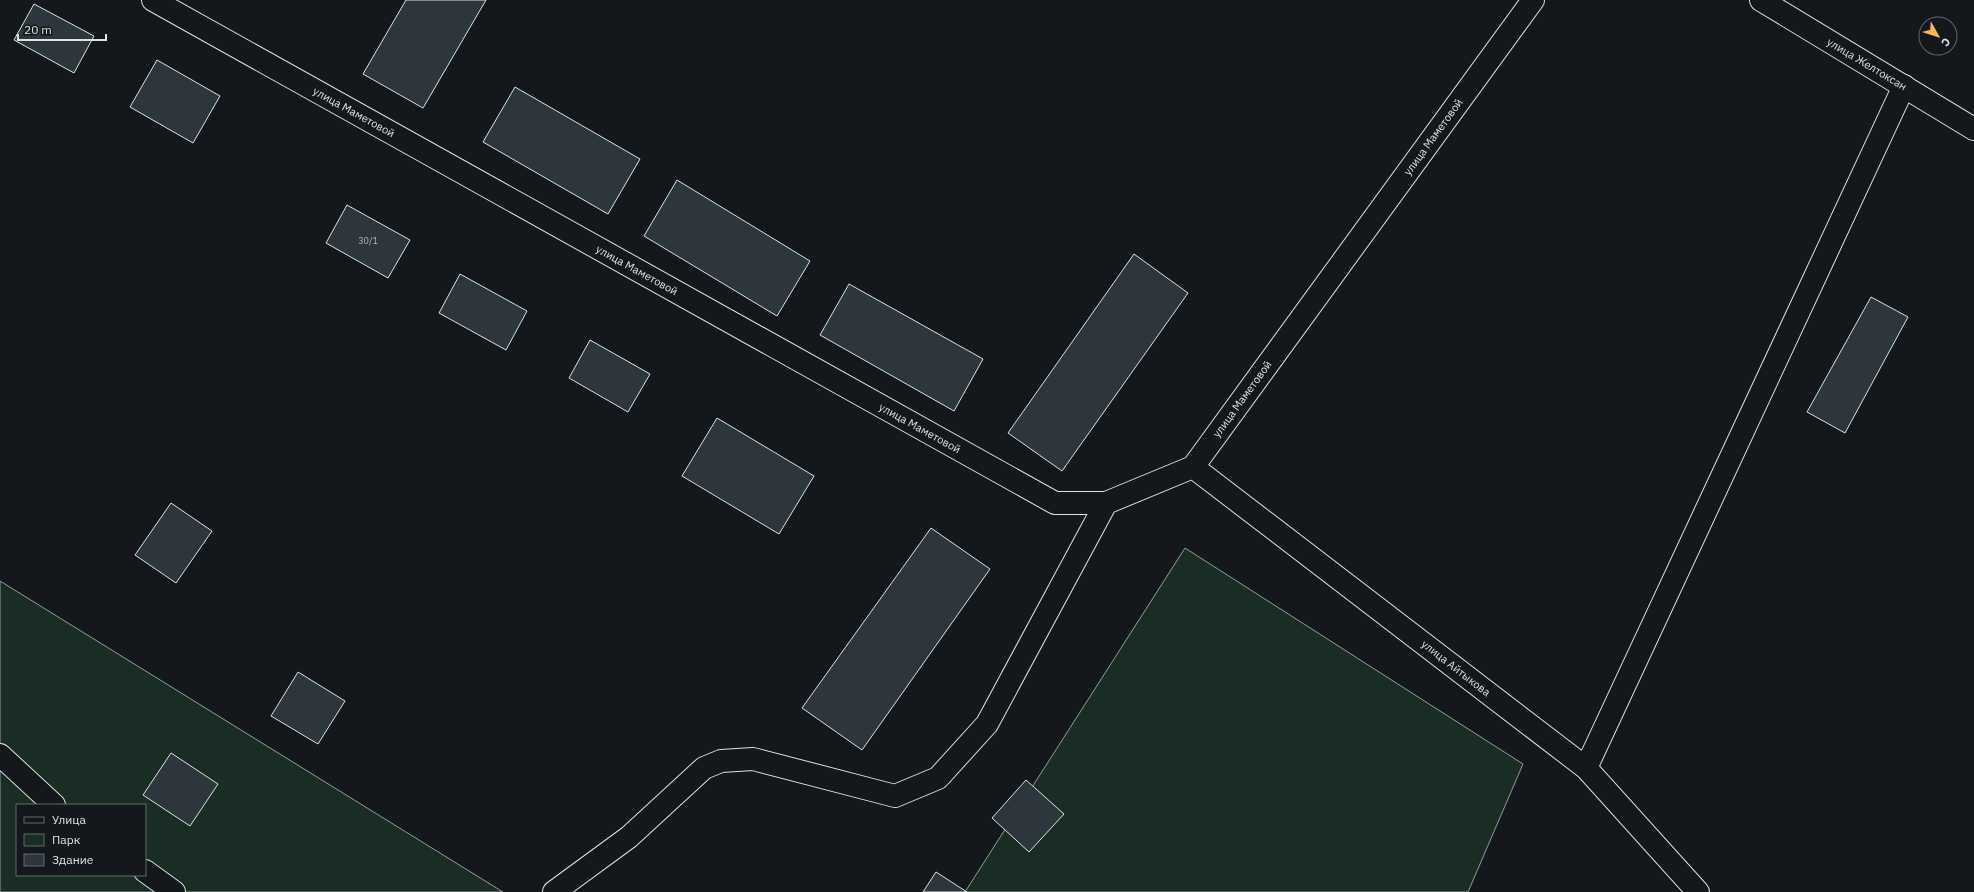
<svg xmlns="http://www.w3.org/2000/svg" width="1974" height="892" viewBox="0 0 1974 892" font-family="'IBM Plex Sans',sans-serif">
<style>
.green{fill:#1a2d24;stroke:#939e99;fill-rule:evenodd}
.building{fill:#2c363c;stroke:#d8e6dc}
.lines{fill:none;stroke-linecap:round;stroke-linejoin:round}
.street-casing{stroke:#d8e6dc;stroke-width:24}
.secondary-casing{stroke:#d8e6dc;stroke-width:24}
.street{stroke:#14181c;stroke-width:22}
.secondary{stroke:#14181c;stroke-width:22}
.labels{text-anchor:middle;stroke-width:3;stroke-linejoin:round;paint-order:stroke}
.number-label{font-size:9px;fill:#adbab4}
.street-label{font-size:11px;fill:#d8e6dc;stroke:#14181c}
</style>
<rect width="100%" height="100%" fill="#14181c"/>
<path class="green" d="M1185 548 1523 764 1468 892H965Z
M0 581 503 892H0ZM17 805H145V875H17Z"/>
<path class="building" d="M406 0H486L423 108 363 74Z
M34 4 94 36 74 73 14 40Z
M157 60 220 96 193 143 130 107Z
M515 87 640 159 608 214 483 142Z
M677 180 810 261 777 316 644 236Z
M347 205 410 240 388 278 326 243Z
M1134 254 1188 293 1062 471 1008 433Z
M460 274 527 311 506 350 439 313Z
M849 284 983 359 954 411 820 335Z
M1871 297 1908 317 1845 433 1807 412Z
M590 340 650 374 628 412 569 378Z
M717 418 814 476 779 534 682 476Z
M171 503 212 531 176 583 135 555Z
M931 528 990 569 862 750 802 708Z
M298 672 345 701 318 744 271 716Z
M171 753 218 784 190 826 143 795Z
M1026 780 1064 814 1029 852 992 818Z
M936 872 967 892H923Z"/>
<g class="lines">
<g class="street-casing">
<path id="street" d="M153 0 1055 503H1106L1193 467 1533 0
M1193 467 1586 768 1698 892
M0 755 54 805
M1586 768 1904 86
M145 871 174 892
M554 892 629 837 704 768 721 761 753 759 895 796 938 778 987 724 1106 503"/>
</g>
<g class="secondary-casing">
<path id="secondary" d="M1761 0 1974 129"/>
</g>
<use href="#street" class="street"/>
<use href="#secondary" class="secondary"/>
</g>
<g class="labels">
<g class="number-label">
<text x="368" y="244">30/1</text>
</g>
<g class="street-label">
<text transform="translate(1867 64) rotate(31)" y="4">улица Желтоксан</text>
<text transform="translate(354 112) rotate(29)" y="4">улица Маметовой</text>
<text transform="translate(1433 137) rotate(-54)" y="4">улица Маметовой</text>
<text transform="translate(637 270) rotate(29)" y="4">улица Маметовой</text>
<text transform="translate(1242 399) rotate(-54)" y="4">улица Маметовой</text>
<text transform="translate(920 428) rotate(29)" y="4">улица Маметовой</text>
<text transform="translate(1456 668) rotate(38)" y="4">улица Айтыкова</text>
</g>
</g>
<rect x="16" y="804" width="130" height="72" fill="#14181c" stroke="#626a69"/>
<rect x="24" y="817" width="20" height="6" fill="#14181c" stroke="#626a69"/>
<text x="52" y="824" font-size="12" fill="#d8e6dc">Улица</text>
<rect x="24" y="834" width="20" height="12" fill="#1a2d24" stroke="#626a69"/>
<text x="52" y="844" font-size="12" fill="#d8e6dc">Парк</text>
<rect x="24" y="854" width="20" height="12" fill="#2c363c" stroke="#626a69"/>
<text x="52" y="864" font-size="12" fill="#d8e6dc">Здание</text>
<g transform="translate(1938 36) rotate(129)"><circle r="19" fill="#14181c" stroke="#626a69"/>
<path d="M0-3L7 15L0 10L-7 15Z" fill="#ffb74d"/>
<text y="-6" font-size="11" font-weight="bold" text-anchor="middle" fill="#d8e6dc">С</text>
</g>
<path d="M18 34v6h88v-6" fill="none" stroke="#d8e6dc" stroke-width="2"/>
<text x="24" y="34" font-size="12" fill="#d8e6dc" stroke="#14181c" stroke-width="3" paint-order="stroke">20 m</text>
</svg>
